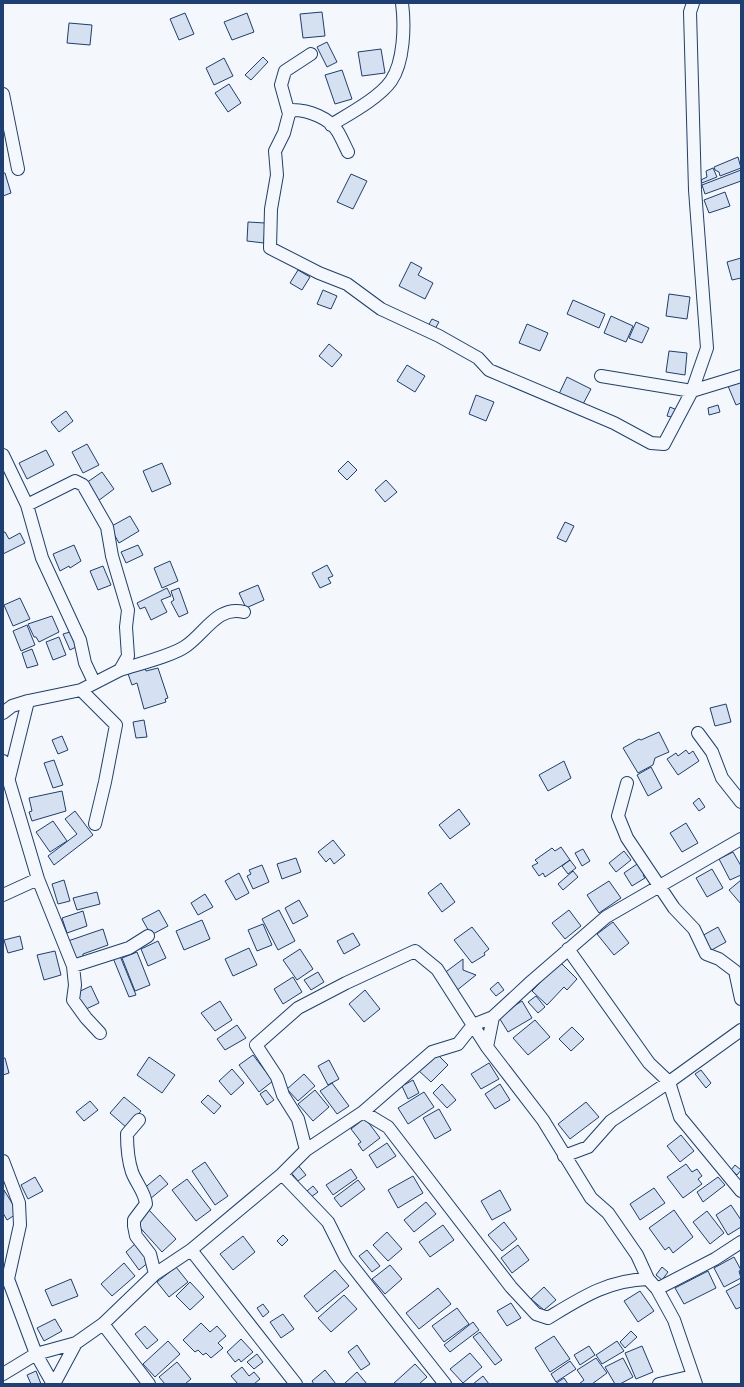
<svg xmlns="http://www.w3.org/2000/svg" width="744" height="1387" viewBox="0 0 744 1387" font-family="Poppins,sans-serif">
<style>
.building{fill:#d5e0f0;stroke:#1d3f73}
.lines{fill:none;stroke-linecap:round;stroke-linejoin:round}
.minor-casing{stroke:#1d3f73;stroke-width:14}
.minor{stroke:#f4f7fb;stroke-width:12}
</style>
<rect width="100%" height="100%" fill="#f4f7fb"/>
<path class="building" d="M322 12 325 36 303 38 300 14Z
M185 13 194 34 179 40 170 19Z
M247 13 254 32 232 40 224 22Z
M69 23 92 25 90 45 67 43Z
M327 42 337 62 327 67 317 47Z
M381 49 385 73 362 76 358 52Z
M263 57 268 62 251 80 245 75Z
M224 58 233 76 214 85 206 68Z
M342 70 352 99 335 104 325 75Z
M229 84 241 103 228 112 215 93Z
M738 157 741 168 720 176 719 172 715 170 714 167Z
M713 168 717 177 702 183 701 180 707 177 706 171Z
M741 170V181L705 194 702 185Z
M3 173H5L11 193 3 196Z
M351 174 367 181 353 209 337 202Z
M725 192 730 206 709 213 704 200Z
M248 222 265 223 264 243 247 241Z
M741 258V278L732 280 727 262Z
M411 262 422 268 418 275 433 283 425 299 399 286Z
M298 270 310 277 302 290 290 283Z
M323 290 337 296 331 309 317 304Z
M669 294 690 297 687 319 666 316Z
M573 300 605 314 599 328 567 314Z
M611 316 633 326 626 342 604 333Z
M432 319 439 322 435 329 428 326Z
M636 322 649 328 642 343 629 338Z
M527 324 548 333 540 351 519 343Z
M329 344 342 355 332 367 319 356Z
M669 351 687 353 685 375 666 372Z
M407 365 425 376 415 392 397 381Z
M567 377 591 389 582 406 559 394Z
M741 381V403L736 405 728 386Z
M476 395 494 402 486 421 469 414Z
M718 405 720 412 709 415 708 408Z
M670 407 677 410 675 418 667 416Z
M66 411 73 421 59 432 51 422Z
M87 444 99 465 83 473 72 452Z
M46 450 54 465 27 479 19 463Z
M348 461 357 470 347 480 338 471Z
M162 463 171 484 152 492 143 471Z
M102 472 114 489 98 501 86 483Z
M386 480 397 492 385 502 375 490Z
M130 516 139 531 119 543 110 527Z
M565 522 574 526 566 542 557 538Z
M3 532H5L9 539 20 533 25 543 3 554Z
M74 545 81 561 70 568 69 566 60 571 53 554Z
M138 545 143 555 126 563 121 552Z
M170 561 178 581 162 588 154 568Z
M327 565 333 576 328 578 331 583 320 588 312 573Z
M103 566 111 585 98 590 90 571Z
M258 585 264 600 246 608 239 593Z
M167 588 171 596 161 600 167 612 151 620 145 607 140 609 137 603Z
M179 588 188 613 179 617 171 602 174 600 171 591Z
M20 598 30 619 13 626 4 605Z
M52 616 59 632 39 642 36 637H34L28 624Z
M27 625 35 645 21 651 13 631Z
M70 632 76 647 70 650 63 634Z
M59 637 66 655 53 660 46 642Z
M32 649 38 665 27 668 22 653Z
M144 666 146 671 158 668 168 698 165 699 166 702 144 709 137 683 132 685 127 671Z
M726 704 731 722 715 726 710 708Z
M144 720 147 737 136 738 133 722Z
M659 732 669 752 655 758 653 765 638 773 623 748 639 739 641 740Z
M62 736 68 750 58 754 52 740Z
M686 750 689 754 693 751 699 761 678 775 667 759 676 753 678 756Z
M54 760 63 785 53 788 44 763Z
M564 761 571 778 548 791 539 775Z
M651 767 662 788 648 796 637 775Z
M62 791 66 811 32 821 29 812 32 811 29 798Z
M699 798 705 807 699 811 693 803Z
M459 809 470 824 450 839 439 825Z
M75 811 93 835 54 865 48 856 77 834 65 819Z
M53 821 67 841 50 852 36 832Z
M686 823 698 843 682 852 670 833Z
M333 840 345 855 334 864 330 858 326 862 318 852Z
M561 847 570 860 545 877 543 873 539 876 532 866 538 863 535 860 552 848 555 851Z
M583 849 590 861 582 866 575 853Z
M624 851 631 860 616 872 609 863Z
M733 852 741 866V875L730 880 719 859Z
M296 858 301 872 282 879 277 864Z
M570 860 576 868 568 874 562 866Z
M640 862 646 872 643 875 645 878 632 886 624 873Z
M262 865 269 882 253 889 247 876 251 874 249 870Z
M712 869 723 888 707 897 696 878Z
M573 871 578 877 563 890 558 884Z
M239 873 249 893 236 900 225 881Z
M64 880 70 901 58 904 52 884Z
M741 880V904L729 890Z
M609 881 621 898 599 913 587 895Z
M441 883 455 902 442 912 428 893Z
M97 892 100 904 77 910 73 898Z
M205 894 213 907 198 915 191 903Z
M299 900 308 916 293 924 285 908Z
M159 910 168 926 151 935 142 919Z
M279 910 295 941 278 950 262 919Z
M569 910 581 926 565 939 552 923Z
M83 911 87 926 67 933 62 918Z
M202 920 210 939 184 950 176 931Z
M613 922 629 943 614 955 597 934Z
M263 924 272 945 257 951 248 930Z
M472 927 489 949 484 953 485 955 472 963 454 940Z
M718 927 726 942 708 952 700 937Z
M103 929 108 945 83 954V956L75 959 68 941Z
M353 933 360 945 344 954 337 941Z
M20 936 23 949 8 953 4 940Z
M158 941 166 958 148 966 141 949Z
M249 948 257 965 233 976 225 959Z
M300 949 313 969 297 980 283 960Z
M55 951 61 975 44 980 37 955Z
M137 952 150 985 135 991 122 958Z
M120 956 136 995 129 997 113 958Z
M463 959V970L476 975 456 991 443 974Z
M560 962 577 979 567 990 564 987 547 1005 532 991Z
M318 972 324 982 311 990 304 980Z
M293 977 302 992 283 1004 274 989Z
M498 982 504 990 496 996 490 989Z
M91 986 99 1003 84 1010 76 993Z
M365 990 380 1009 364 1022 349 1004Z
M536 996 545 1007 538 1013 528 1002Z
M220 1001 232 1020 215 1031 201 1013Z
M522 1001 532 1018 508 1032 498 1016Z
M535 1020 550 1037 528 1055 513 1038Z
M237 1025 246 1038 225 1050 217 1039Z
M572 1027 584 1039 571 1051 559 1039Z
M436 1053 448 1065 431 1082 418 1070Z
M253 1055 273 1081 259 1092 239 1065Z
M149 1057 175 1075 162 1093 137 1075Z
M3 1058H5L9 1073 3 1075Z
M329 1060 339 1079 328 1085 318 1066Z
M489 1063 499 1079 481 1089 471 1074Z
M232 1069 244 1083 231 1095 219 1081Z
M701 1070 711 1083 706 1088 695 1074Z
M304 1074 315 1086 298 1101 287 1089Z
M413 1080 419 1093 408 1099 402 1086Z
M332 1083 349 1106 337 1114 320 1091Z
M442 1084 456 1100 447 1108 433 1093Z
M500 1084 510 1100 495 1109 485 1094Z
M266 1090 274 1100 267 1105 260 1094Z
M315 1090 329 1107 313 1121 298 1104Z
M424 1092 434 1107 408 1124 398 1108Z
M208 1095 221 1106 214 1114 201 1102Z
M124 1097 141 1111 127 1128 110 1113Z
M90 1101 98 1110 84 1121 76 1112Z
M586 1102 599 1117 570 1139 558 1124Z
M439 1109 451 1130 435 1139 423 1118Z
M365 1118 380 1138 363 1151 358 1144 361 1142 351 1129Z
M681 1135 694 1151 680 1162 667 1146Z
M387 1143 396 1156 377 1168 369 1155Z
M205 1162 228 1196 215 1205 192 1171Z
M297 1164 306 1175 298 1181 289 1170Z
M686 1164 692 1172 697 1169 702 1176 698 1179 702 1184 683 1198 667 1177Z
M735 1165 741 1170 737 1175 731 1170Z
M351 1169 357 1178 333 1195 326 1185Z
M160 1175 168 1184 150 1199 142 1190Z
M413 1176 423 1193 398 1208 388 1190Z
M35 1177 43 1191 28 1199 21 1185Z
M718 1177 725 1185 703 1202 697 1192Z
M187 1179 211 1210 196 1221 172 1190Z
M358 1180 365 1189 341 1207 334 1198Z
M313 1186 318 1192 311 1197 307 1191Z
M654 1188 665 1203 640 1220 630 1204Z
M4 1190 18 1213 7 1220 3 1213Z
M500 1190 511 1210 492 1220 481 1201Z
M426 1202 436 1214 414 1232 404 1220Z
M731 1205 741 1220V1227L728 1235 716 1215Z
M149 1210 176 1239 162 1252 135 1222Z
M674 1210 693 1237 673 1253 669 1247 665 1250 649 1228Z
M707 1211 724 1233 710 1244 693 1222Z
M504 1222 517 1239 502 1251 488 1235Z
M443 1225 454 1240 430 1257 419 1242Z
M387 1232 402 1249 388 1261 373 1245Z
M283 1235 288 1240 282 1246 277 1241Z
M243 1236 255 1252 233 1270 220 1254Z
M135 1244 149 1262 139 1270 126 1252Z
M518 1245 529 1260 512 1273 501 1258Z
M367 1250 380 1266 372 1272 359 1256Z
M734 1257 741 1270 739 1271 741 1278 724 1287 714 1268Z
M124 1263 135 1276 112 1296 101 1284Z
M390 1265 402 1279 385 1294 372 1279Z
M176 1267 188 1282 169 1297 157 1282Z
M662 1267 668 1272 662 1280 656 1275Z
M335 1270 349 1286 317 1312 304 1296Z
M708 1271 716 1288 684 1304 675 1288Z
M71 1279 78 1296 52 1306 45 1290Z
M190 1282 204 1297 190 1310 176 1296Z
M741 1283V1307L736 1309 726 1291Z
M544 1287 556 1300 544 1310 531 1299Z
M438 1288 451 1304 419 1329 406 1313Z
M640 1291 654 1311 638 1322 624 1301Z
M344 1295 357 1309 331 1332 318 1318Z
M511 1303 521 1318 507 1326 497 1311Z
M263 1304 269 1312 263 1317 257 1308Z
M457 1308 469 1324 444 1342 432 1326Z
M283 1314 294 1329 281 1338 270 1322Z
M55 1319 62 1331 44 1341 37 1328Z
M473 1322 479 1330 450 1352 444 1345Z
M201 1323 210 1332 217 1326 226 1336 218 1343 223 1348 211 1358 206 1353 203 1355 198 1350 195 1352 183 1340Z
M145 1326 158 1340 147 1349 135 1334Z
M631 1331 637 1337 625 1348 620 1342Z
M480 1332 502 1360 495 1365 473 1337Z
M554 1336 570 1359 550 1372 535 1348Z
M241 1339 253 1352 241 1362 239 1359 235 1362 227 1352Z
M168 1341 180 1354 155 1377 143 1364Z
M617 1341 624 1351 602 1364 596 1355Z
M357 1345 370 1364 361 1370 348 1352Z
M589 1346 595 1355 580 1365 574 1355Z
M642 1346 653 1372 636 1379 625 1353Z
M470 1353 482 1367 463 1383 450 1369Z
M257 1354 263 1362 254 1369 247 1362Z
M596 1358 607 1373 592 1384H579L584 1380 577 1370Z
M623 1358 633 1377 620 1384H615L605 1367Z
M570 1361 576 1369 556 1382 551 1374Z
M177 1362 191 1379 185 1384H165L159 1377Z
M415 1364 427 1377 419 1384H393Z
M242 1367 249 1376 254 1372 260 1379 254 1384H238L231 1376Z
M325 1370 336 1384H314L312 1381Z
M36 1371 41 1384H31L27 1375Z
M357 1372 367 1384H344Z
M483 1376 489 1384H473Z
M564 1378 568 1384H555Z"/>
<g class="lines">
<g class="minor-casing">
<path id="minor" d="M3 94 18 169
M289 114 281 85 285 71 311 54
M331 125C349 114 379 98 391 81 404 62 405 26 402 3
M348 152C345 146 342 139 338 132 330 118 308 110 293 110L289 114 284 133 275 151 277 175 271 209 270 248 319 273 347 284 381 309 439 336 478 358 489 370 614 423 651 443 664 444 692 391 741 376
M601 376 692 391 707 348 695 190 690 12 693 3
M3 455 27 505 42 558 80 640 85 663 94 682
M120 670C138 664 172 656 186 646 205 633 218 605 244 612
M81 690 116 725 105 782 95 824
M3 713 12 706 28 701 81 690 120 670 128 656 126 627 128 610 112 556 107 527 83 485 75 481 27 505
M698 733 712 752 722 778 741 802
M3 761 38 879 73 966 75 985 73 1000 86 1018 100 1033
M9 778 28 701
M627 783 618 816 627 838 674 908 694 929 706 954 719 959 735 971 741 999
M3 895 38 879
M568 949 649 1063 669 1082 680 1117 741 1191
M73 966 129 948 148 936
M487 1047 493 1017
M363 1112 388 1127 511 1287 536 1314 548 1318C581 1298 608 1280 648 1279
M306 1150 298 1119 283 1095 277 1077 256 1045 298 1008 346 983 415 951 437 969 487 1047 543 1120 591 1198 608 1213 637 1255 648 1279 657 1289 674 1320 696 1384
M564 1156 588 1147 611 1121 669 1082 741 1030
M3 1161 19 1203 20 1225 8 1279 36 1354 53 1384
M282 1174 328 1222 346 1258 445 1384
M191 1250 296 1384
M155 1274 191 1250 282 1174 306 1150 363 1112 432 1052 458 1044 473 1025 493 1017 532 981 606 917 741 839
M657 1289 715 1259 741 1242
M103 1324 149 1384
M3 1374 36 1354 76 1343 103 1324 155 1274 150 1254 136 1236 134 1226V1220L146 1204C145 1192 136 1183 132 1172 128 1160 127 1147 127 1134L139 1120
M54 1384 76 1343
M659 1384 693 1376"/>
</g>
<use href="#minor" class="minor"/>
</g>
<rect width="744" height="1387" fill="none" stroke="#1d3f73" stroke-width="8"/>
</svg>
